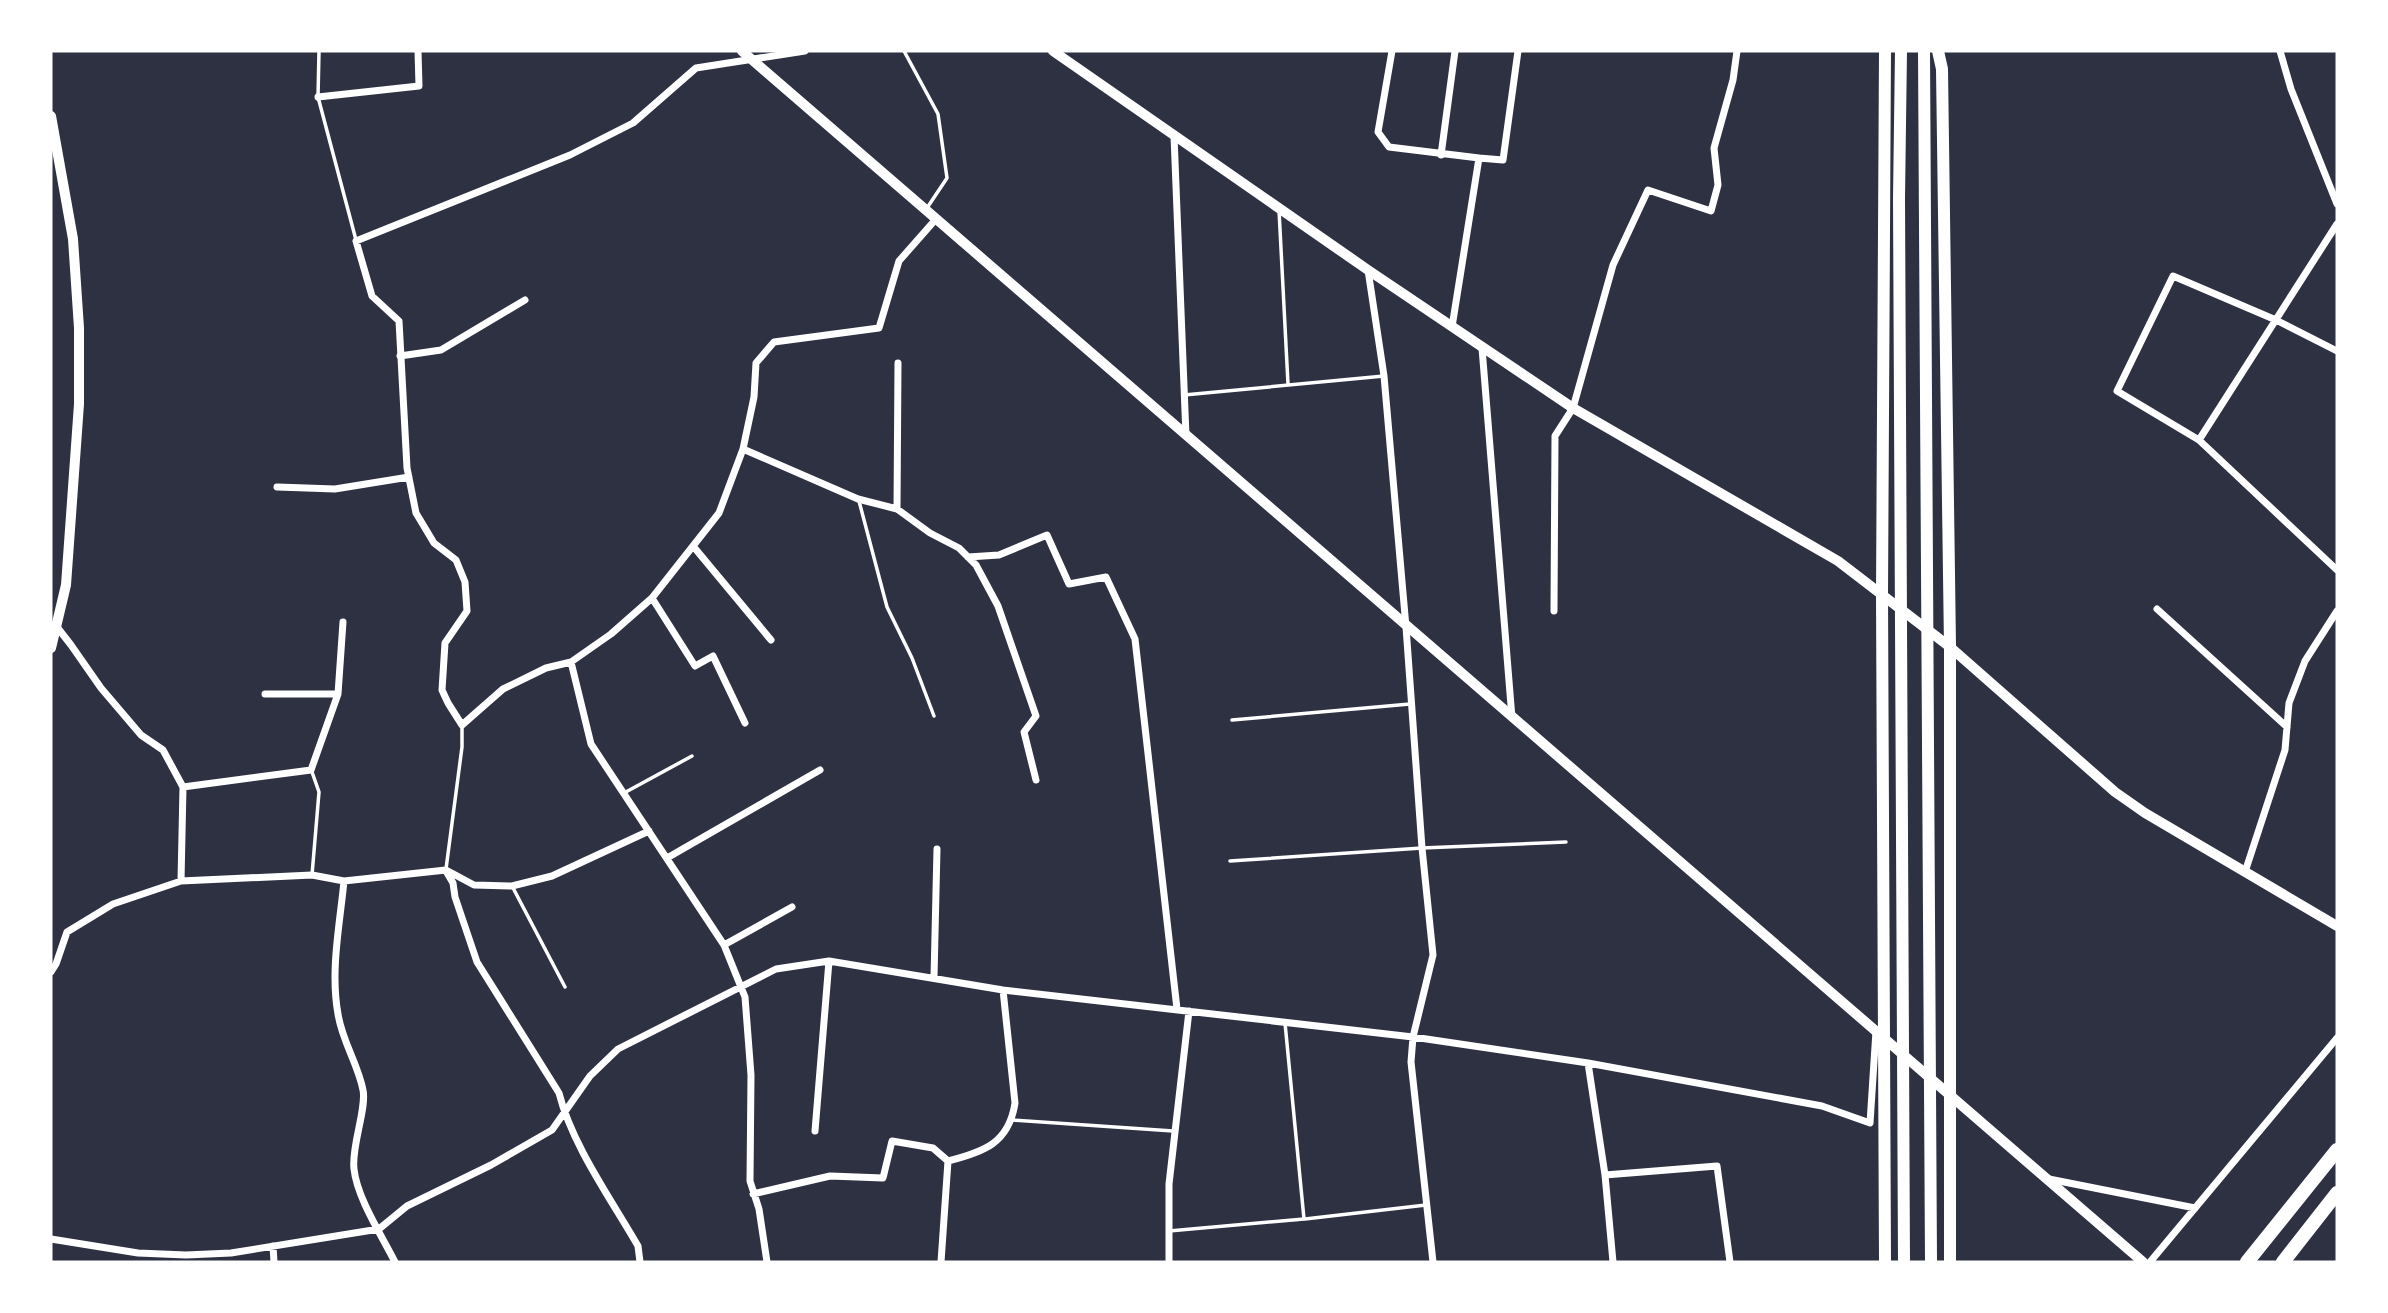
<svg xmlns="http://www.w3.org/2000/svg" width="2388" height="1313" viewBox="0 0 2388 1313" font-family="Karla,sans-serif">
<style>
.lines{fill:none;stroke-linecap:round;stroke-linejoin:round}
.service{stroke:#fff;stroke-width:3.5}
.minor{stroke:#fff;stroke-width:7}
.tertiary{stroke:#fff;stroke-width:10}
.trunk{stroke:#fff;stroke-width:12}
.motorway{stroke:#fff;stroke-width:14}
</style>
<rect width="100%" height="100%" fill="#2d3142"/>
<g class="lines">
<path class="service" d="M319 51 318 97 356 240
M904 51 938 114 947 178 927 208
M1279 210 1288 384
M1184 395 1384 376
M859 501 887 607 912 658 934 716
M1232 720 1410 704
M312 772 319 792 312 875
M624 793 692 756
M1230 861 1422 848 1566 842
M446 869 462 747V727
M512 886 565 987
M1012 1120 1173 1131
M1305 1219 1426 1205
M1169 1231 1304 1219 1285 1023"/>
<path class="minor" d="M805 51 696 68 633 123 570 155 356 241 372 296 399 321 407 468 416 513 434 543 456 560 465 582 467 611 445 643 442 690 448 703 462 725 503 689 546 668 571 662 611 634 652 598 719 513 743 449 754 397 756 363 774 342 879 328 899 261 936 219
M1392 51 1378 132 1389 147 1479 158 1452 327
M2280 51 2291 89 2337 204
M318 97 419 86 418 51
M1174 136 1186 436
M1441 155 1455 51
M1479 158 1503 160 1518 51
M2337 224 2199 440 2337 570
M1368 270 1384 376 1406 627 1422 848 1433 955 1413 1037 1411 1062 1433 1262
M1482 348 1512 718
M400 356 441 350 525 300
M2199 440 2117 391 2173 276 2276 320 2337 351
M743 449 858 499 897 509 930 533 959 548 976 565 998 606 1036 716 1024 732 1036 780
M277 487 335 489 409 477
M897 509 898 363
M693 546 771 640
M968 557 999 555 1047 535 1069 584 1106 577 1135 639 1177 1009
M652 598 695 666 713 656 745 723
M2157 609 2287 727
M1554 611 1555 436 1573 408 1613 265 1648 190 1711 211 1718 185 1714 148 1733 80 1737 51
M57 627 71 645 101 688 141 735 163 750 183 787 181 881
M571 662 591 744 724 945 745 997 751 1075 750 1181 759 1209 767 1262
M338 694 343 622
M183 787 311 770 338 694H265
M667 858 820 770
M446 871 453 883 455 897 477 962 559 1093C572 1145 611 1199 638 1246L640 1262
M2245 872 2285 750 2289 703 2305 661 2337 611
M344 881C340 923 330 971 338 1014 342 1041 358 1064 363 1090 367 1108 351 1147 354 1169 357 1198 382 1236 395 1262
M724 945 792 907
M51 972 56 964 67 932 113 904 181 881 312 875 344 881 446 870 474 885 512 886 552 876 649 831
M934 977 937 849
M1588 1063 1605 1175 1613 1262
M815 1131 829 961
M1605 1175 1717 1166 1730 1262
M2049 1179 2195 1208
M753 1194 830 1176 883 1178 892 1141 933 1148 948 1161C984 1152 1009 1143 1015 1103L1003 990
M51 1239 138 1253 186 1255 231 1253 379 1229 407 1206 491 1165 552 1130 590 1076 618 1049 776 969 829 961 1003 990 1413 1037 1588 1063 1822 1106 1870 1123 1876 1031
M273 1246 274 1262
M941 1262 948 1161
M1169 1262V1184L1189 1011
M2150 1262 2337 1038"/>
<path class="tertiary" d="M742 51 2143 1262
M1053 51 1368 270 1573 408 1838 561 1950 647 2115 792 2145 813 2337 926
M51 116 73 239 79 328V404L66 585 51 648"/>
<path class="trunk" d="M1901 51 1899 198 1904 1262
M1924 51 1931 1262
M1938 51 1942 69 1950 647V1262
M1885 1262 1882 595 1885 51"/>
<path class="motorway" d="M2247 1262 2337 1150
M2283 1262 2337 1193"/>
</g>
<rect width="2388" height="1313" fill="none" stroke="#ffffff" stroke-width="105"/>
</svg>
